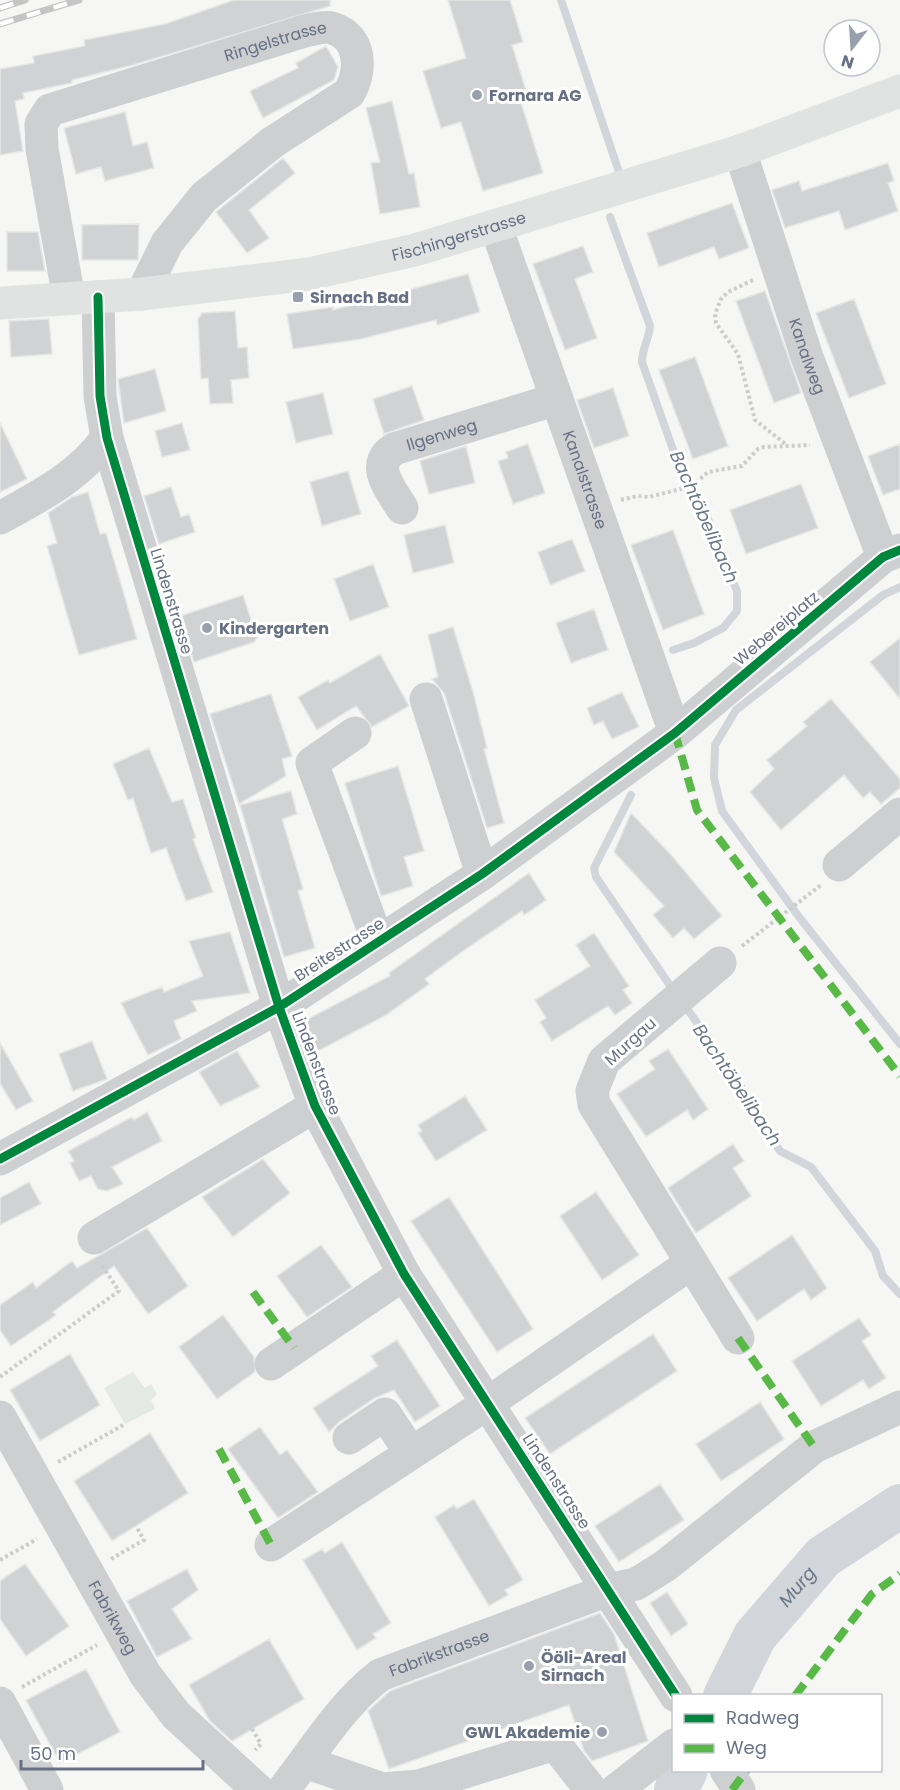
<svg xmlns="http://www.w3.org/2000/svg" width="900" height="1790" viewBox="0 0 900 1790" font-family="Poppins,sans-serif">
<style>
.green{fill:#e5e9e3}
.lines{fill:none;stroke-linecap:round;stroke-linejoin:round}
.stream{stroke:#d2d5da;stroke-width:8}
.river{stroke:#d2d5da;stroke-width:44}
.building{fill:#d1d2d3;stroke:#e6e6e5;stroke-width:1.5}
.path{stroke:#cccccd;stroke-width:4;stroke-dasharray:3 3;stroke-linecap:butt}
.minor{stroke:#cecfd0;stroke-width:33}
.major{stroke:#e1e2e2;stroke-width:33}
.rail-casing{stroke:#c5c5c6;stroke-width:7}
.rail{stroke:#fff;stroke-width:4.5;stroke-dasharray:14;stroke-linecap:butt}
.quiet{stroke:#58b947;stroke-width:8;stroke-dasharray:15 8;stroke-linecap:butt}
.cycleway-casing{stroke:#fff;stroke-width:13}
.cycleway{stroke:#00873e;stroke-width:9}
.poi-dot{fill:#999fac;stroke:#fff;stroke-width:2}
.labels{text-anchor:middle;stroke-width:6;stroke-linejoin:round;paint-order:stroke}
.street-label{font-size:16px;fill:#677084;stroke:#fff}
.poi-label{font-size:16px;font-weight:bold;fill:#677084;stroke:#fff;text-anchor:start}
.water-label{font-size:18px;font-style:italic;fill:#697786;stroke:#fff}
</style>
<rect width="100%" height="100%" fill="#f6f6f5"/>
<path class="green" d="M133 1372 145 1388 151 1384 157 1394 151 1400 155 1409 125 1424 104 1388Z"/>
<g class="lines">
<path class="stream" d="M561 0 620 175
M610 217 650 326C649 339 642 349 642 362L688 492 702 504 737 591V611L723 628 694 643 673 650
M900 587 883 595 736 710 715 745 714 778 722 811 799 917 900 1044
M631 795 594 868 596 877 671 987
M688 1010 739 1082 749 1105 780 1151 811 1167 875 1251 883 1276 900 1294"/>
<g class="river">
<path id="s1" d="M725 1696 755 1636 823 1557 900 1506"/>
<path d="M676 1790 686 1770"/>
</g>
</g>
<path class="building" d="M234 0H330V6L133 65 72 80V83L23 93 24 99 15 101 23 151 0 155V69L34 63 33 56 85 46 84 40 165 24Z
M448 0H510L523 42 512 45 527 94 519 96 543 173 483 191 461 122 441 128 423 71 466 58Z
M326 46 338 67 334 80 263 118 250 91 298 68 296 63Z
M392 101 409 174 414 173 420 207 380 214 371 163 380 162 366 108Z
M125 112 133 146 147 142 154 168 105 181 101 167 76 174 64 128Z
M283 158 295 173 249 210 269 238 247 253 216 212Z
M888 163 894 181 888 183 898 211 845 230 839 211 785 228 772 190 799 181 802 191Z
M732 203 749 248 719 259 714 247 659 267 647 233Z
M139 224 138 260H82V225Z
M7 232H38L45 271H7Z
M583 246 593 272 575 279 597 338 565 350 533 264Z
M468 274 480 312 437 325 436 320 361 339 293 349 287 314 333 307V310Z
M765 291 801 393 774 403 736 301Z
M854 299 886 384 849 398 816 313Z
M235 311 238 348 247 347 249 378 231 380 233 403 210 404 208 378 201 379 198 319 202 313Z
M49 319 52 354 11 357 9 321Z
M695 357 728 446 693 459 659 370Z
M155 369 166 411 124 423 118 379Z
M412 386 424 420 384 434 373 399Z
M613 388 629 436 594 448 577 400Z
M323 393 333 434 296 443 286 402Z
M0 423 27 479 0 492Z
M182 423 190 450 162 457 155 431Z
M528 444 545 493 513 504 498 461 508 458 506 452Z
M900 444V489L883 495 868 456Z
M466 446 475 483 429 494 420 461Z
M348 471 361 514 322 526 310 482Z
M801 484 818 528 746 554 730 510Z
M171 487 181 517 189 514 195 532 159 544 144 496Z
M88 492 100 534 106 533 137 639 79 655 47 546 57 543 48 513 72 497Z
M445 525 454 563 413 573 404 535Z
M673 530 704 614 663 630 631 545Z
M572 539 585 571 550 585 538 552Z
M373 564 389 607 350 621 334 579Z
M243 595 257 638 254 642 194 662 180 616Z
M594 609 608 650 571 663 556 623Z
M453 627 473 692 487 748 484 749 504 823 487 828 444 693 432 679 438 677 428 635Z
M900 638V699L870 662Z
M380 654 409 706 372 727 356 706 317 730 298 697 328 680 330 683Z
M622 692 639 727 612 739 603 721 594 725 587 708Z
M271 694 292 756 282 759 286 776 239 804 210 714Z
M831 699 900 779V788L881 804 870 792 863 798 844 775 781 830 750 792 774 769 767 760 807 726 803 722Z
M149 748 172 802 183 799 196 838 193 839 213 892 186 901 166 848 151 853 133 798 128 800 113 764Z
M398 766 424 851 404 857 413 886 381 896 345 783Z
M291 791 297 814 282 819 303 889 298 891 315 948 284 957 240 805Z
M631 813 672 856 722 916 694 939 684 928 673 938 653 915 664 906 614 852Z
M529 873 546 900 524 915 522 911 463 951 425 979 429 984 386 1015 318 1051 304 1021 390 976 389 973Z
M230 932 250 993 192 1001 197 1011 174 1021 181 1039 148 1055 121 1003 162 987 164 992 203 976 189 941Z
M594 933 629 986 623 990 632 1003 615 1015 608 1006 552 1041 540 1022 546 1018 535 1000 590 966 576 945Z
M92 1041 107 1079 73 1091 59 1054Z
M0 1043 33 1101 16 1110 0 1083Z
M668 1049 708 1109 693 1120 687 1110 646 1137 617 1094 655 1069 649 1061Z
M237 1051 260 1087 220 1106 199 1072Z
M465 1096 487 1130 436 1161 418 1133 422 1131 418 1125Z
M147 1112 162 1141 112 1167 123 1184 107 1191 98 1189 91 1176 79 1181 70 1163 74 1161 68 1151 132 1117 134 1120Z
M733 1144 744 1161 733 1168 751 1196 696 1233 668 1188Z
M263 1159 290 1193 233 1237 202 1197Z
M29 1182 41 1204 0 1225V1198Z
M596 1192 639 1255 602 1280 560 1216Z
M449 1197 533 1329 497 1352 411 1221Z
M147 1228 188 1286 148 1314 114 1266 53 1312 56 1315 11 1346 0 1330V1305L33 1282 36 1288 72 1261 77 1268Z
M792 1235 827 1288 811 1300 804 1289 757 1321 728 1278Z
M321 1245 352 1287 307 1317 277 1276Z
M223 1315 254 1357 255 1372 217 1399 179 1347Z
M859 1318 871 1335 862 1341 886 1378 869 1389 863 1380 821 1406 792 1361Z
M653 1334 677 1371 550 1454 525 1418Z
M397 1340 440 1406 415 1422 394 1390 375 1398 339 1422 329 1432 313 1408 378 1366 371 1356Z
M70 1354 100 1405 40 1441 10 1390Z
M760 1402 784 1439 721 1481 696 1444Z
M260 1427 280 1455 287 1450 318 1492 278 1518 228 1449Z
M150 1433 188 1493 112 1541 74 1481Z
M660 1484 684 1520 619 1562 595 1526Z
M474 1499 523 1580 505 1590 508 1595 489 1606 435 1517 454 1505 457 1509Z
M342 1542 391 1623 373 1634 376 1638 357 1650 303 1560 322 1549 325 1553Z
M25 1564 69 1626 26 1656 0 1619V1581Z
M187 1569 198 1590 172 1609 192 1639 157 1657 127 1601Z
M667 1592 688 1624 671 1636 650 1603Z
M600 1613 614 1634 648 1741 592 1761 584 1751 569 1705 389 1769 368 1711 390 1691Z
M269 1639 304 1699 232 1741 210 1721 189 1685Z
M86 1669 120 1732 60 1763 26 1700Z"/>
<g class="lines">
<path class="path" d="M753 280 728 292 721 299 715 314 716 323 738 354 755 420 788 446
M621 500 637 496 649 497 692 486 708 472 742 466 758 449 764 447 810 445
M742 946 821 885
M0 1377 119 1291 101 1264
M58 1462 125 1424
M111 1559 144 1540 136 1526
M0 1560 37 1539
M22 1687 97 1645
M252 1729 261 1744 255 1750"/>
<g class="minor">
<path id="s2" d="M740 151 807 357 883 557"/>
<path id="s3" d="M496 227 675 733"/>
<path d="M98 297 100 396 107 438 279 1007 315 1106 404 1274 676 1696"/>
<path id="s4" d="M69 298 42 149 41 124 50 110 308 30C315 29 325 26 332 28 362 37 362 71 349 93L273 142 204 197 167 243 142 294"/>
<path id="s5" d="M402 508C391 490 369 465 394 449L557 399"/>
<path d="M0 518C42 495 78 477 107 438"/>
<path d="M426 699 482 874"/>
<path d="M355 733 312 763 378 942"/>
<path d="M839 865 900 814"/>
<path d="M720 963 604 1061 592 1091 594 1104 738 1338"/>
<path d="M0 1159 279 1007 482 874 675 733 883 557 900 550"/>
<path d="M94 1238 315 1106"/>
<path d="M271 1364 404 1274"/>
<path id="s6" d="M0 1417 145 1674 176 1715 258 1790"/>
<path d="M349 1438 385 1414 411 1453"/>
<path d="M271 1545 488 1403 690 1264"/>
<path d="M0 1703 47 1790"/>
<path d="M305 1762 383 1789 419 1786 555 1744 591 1790"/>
<path d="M726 1770 739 1790"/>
<path id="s7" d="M283 1790C316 1749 338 1708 380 1675L608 1590 636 1584 665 1566 814 1447 900 1407"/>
<path d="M616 1790 674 1745"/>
</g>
<path class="major" id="s8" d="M0 303 142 294 309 274 415 250 740 151 900 91"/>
<g class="rail-casing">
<path id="rail" d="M0 8 25 0
M0 24 79 0"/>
</g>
<use href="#rail" class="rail"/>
<path class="quiet" d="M675 733 697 810 900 1076
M253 1292 294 1348
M738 1338 814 1447
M219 1449 271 1545
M795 1696 872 1594 900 1574
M732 1790 747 1770"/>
<g class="cycleway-casing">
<path id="cycleway" d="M98 297 100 396 107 438 279 1007 315 1106 404 1274 676 1696
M0 1159 279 1007 482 874 675 733 883 557 900 550"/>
</g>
<use href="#cycleway" class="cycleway"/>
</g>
<g class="poi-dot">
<circle cx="477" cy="95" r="6"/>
<rect x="292" y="291" width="12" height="12" rx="3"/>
<circle cx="207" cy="628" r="6"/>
<circle cx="529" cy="1666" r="6"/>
<circle cx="602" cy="1732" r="6"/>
</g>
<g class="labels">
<g class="street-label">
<text dy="6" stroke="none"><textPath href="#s4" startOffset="429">Ringelstrasse</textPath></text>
<text dy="6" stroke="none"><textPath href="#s8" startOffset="465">Fischingerstrasse</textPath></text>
<text dy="6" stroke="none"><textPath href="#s2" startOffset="216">Kanalweg</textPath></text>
<text dy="6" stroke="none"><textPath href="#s5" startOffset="118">Ilgenweg</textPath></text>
<text dy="6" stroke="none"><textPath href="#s3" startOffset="268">Kanalstrasse</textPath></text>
<text transform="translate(172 601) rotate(73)" y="6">Lindenstrasse</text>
<text transform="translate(776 628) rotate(-40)" y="6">Webereiplatz</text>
<text transform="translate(339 949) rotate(-33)" y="6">Breitestrasse</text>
<text transform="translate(630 1041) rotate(-42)" y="6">Murgau</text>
<text transform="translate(317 1063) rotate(69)" y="6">Lindenstrasse</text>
<text transform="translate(557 1481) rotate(57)" y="6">Lindenstrasse</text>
<text dy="6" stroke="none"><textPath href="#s6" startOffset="230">Fabrikweg</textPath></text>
<text dy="6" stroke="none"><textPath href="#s7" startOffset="214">Fabrikstrasse</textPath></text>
</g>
<g class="poi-label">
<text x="489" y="101">Fornara AG</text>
<text x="310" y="303">Sirnach Bad</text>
<text x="219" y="634">Kindergarten</text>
<text x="541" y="1663">Ööli-Areal<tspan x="541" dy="18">Sirnach</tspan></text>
<text x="590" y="1738" text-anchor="end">GWL Akademie</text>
</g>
<g class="water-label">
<text transform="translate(704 517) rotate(66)" y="6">Bachtöbelibach</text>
<text transform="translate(737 1085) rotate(56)" y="6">Bachtöbelibach</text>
<text dy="6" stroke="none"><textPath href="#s1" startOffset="132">Murg</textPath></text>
</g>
</g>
<rect x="672" y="1694" width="210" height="78" fill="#ffffff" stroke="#c2c6ce" stroke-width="1.5"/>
<rect x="684" y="1714" width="30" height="9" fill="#00873e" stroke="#c2c6ce" stroke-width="1.5"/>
<text x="726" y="1724" font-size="18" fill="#677084">Radweg</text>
<rect x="684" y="1744" width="30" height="9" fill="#58b947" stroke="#c2c6ce" stroke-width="1.5"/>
<text x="726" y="1754" font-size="18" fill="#677084">Weg</text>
<g transform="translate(852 48) rotate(197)"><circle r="28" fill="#ffffff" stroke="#c2c6ce" stroke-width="1.5"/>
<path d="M0-4.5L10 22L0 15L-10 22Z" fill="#999fac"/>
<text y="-9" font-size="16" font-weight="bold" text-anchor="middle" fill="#677084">N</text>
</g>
<path d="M21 1760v9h182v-9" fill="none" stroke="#677084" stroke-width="3"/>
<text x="30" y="1760" font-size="18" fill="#677084" stroke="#ffffff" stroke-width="4.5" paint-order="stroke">50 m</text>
</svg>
